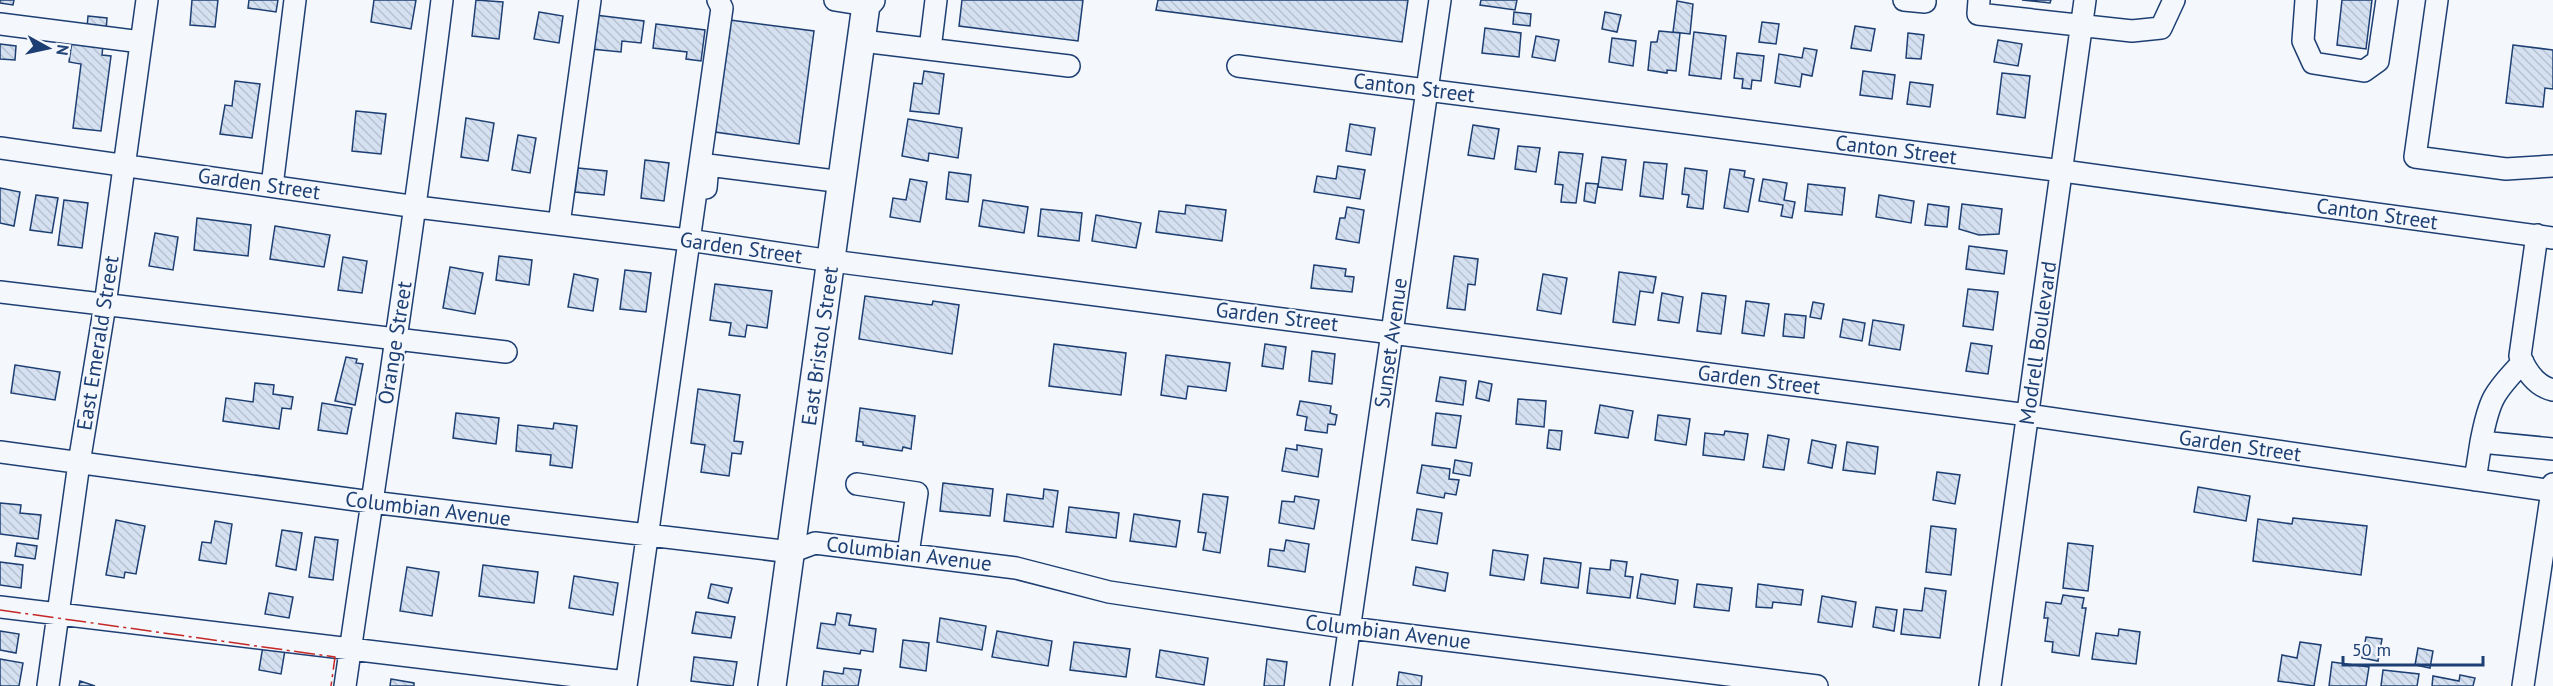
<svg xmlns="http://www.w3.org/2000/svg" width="2553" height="686" viewBox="0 0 2553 686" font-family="'PT Sans',sans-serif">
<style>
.building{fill:url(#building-back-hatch);stroke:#1d3f73;stroke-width:1.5}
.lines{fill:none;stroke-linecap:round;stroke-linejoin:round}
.minor-casing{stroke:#1d3f73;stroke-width:24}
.major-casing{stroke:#1d3f73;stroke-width:30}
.minor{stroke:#f4f7fb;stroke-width:21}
.major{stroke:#f4f7fb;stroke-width:27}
.power{stroke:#c62828;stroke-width:1.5;stroke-dasharray:21 4.5 3 4.5;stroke-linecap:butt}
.labels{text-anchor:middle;stroke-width:4.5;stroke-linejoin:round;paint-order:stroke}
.street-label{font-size:21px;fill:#1d3f73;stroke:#f4f7fb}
</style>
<defs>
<pattern id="building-back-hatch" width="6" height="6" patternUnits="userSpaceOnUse" patternTransform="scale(1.5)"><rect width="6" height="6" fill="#d5e0f0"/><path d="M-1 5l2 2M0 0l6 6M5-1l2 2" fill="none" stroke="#b6c1d1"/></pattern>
</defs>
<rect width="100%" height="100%" fill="#f4f7fb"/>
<path class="building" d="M0 0H14L13 5 0 3Z
M192 0H218L215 27 190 25Z
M249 0H278L276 12 248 8Z
M374 0H416L411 29 371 22Z
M476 0 503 2 499 39 472 36Z
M962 0H1083L1078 41 959 26Z
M1158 0H1408L1402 42 1156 10Z
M1481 0H1517L1515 10 1480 5Z
M2022 0H2051L2050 3Z
M2342 0H2372L2366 49 2337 45Z
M1677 1 1693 4 1690 34 1673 32Z
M539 12 563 16 559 43 534 39Z
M1514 12 1531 14 1530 26 1513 24Z
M1605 12 1621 15 1617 32 1602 29Z
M595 15 644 21 641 43 622 41 621 52 591 49Z
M88 16 107 18 106 31 87 28Z
M730 20 814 31 799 144 715 132Z
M1762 22 1779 24 1776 44 1759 42Z
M656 24 705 30 701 61 686 59 687 52 653 48Z
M1855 26 1875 29 1871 51 1851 48Z
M1485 28 1521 33 1519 57 1482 53Z
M1659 31 1680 33 1676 71 1667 70V73L1648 70 1651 42H1657Z
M1694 32 1726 36 1721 79 1689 75Z
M1908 33 1924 35 1921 59 1906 58Z
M1536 36 1559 40 1555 61 1532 57Z
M1612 38 1636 41 1633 66 1609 62Z
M1998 40 2022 44 2018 66 1994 62Z
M72 41 103 45 102 55 111 56 101 131 73 128 81 64 69 62Z
M0 44 16 46 15 60 0 59Z
M2513 45 2553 50V89L2545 88 2543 107 2506 103Z
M1804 48 1817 50 1812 76 1802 74 1800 87 1775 83 1779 54 1802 58Z
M1737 53 1764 56 1761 81 1752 80 1751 89 1742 88 1743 79 1734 78Z
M924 71 944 74 939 114 910 111 914 83 922 84Z
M1863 71 1895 75 1892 99 1860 95Z
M2002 73 2030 76 2025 118 1997 114Z
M235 81 260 84 252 138 220 134 225 105 232 106Z
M1910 82 1933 85 1930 107 1907 104Z
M356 111 386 114 381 154 352 151Z
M466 118 494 123 488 161 461 157Z
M908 119 962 128 958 158 929 153 928 161 902 156Z
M1350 124 1375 128 1371 155 1346 151Z
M1473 125 1499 129 1494 159 1468 155Z
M518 135 536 138 530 173 512 170Z
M1518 146 1540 148 1536 172 1515 169Z
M1559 152 1583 154 1576 203 1561 202 1563 185 1555 184Z
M1602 157 1626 160 1622 190 1598 187Z
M645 160 669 163 664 201 641 198Z
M1644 162 1667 164 1663 199 1640 196Z
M1338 166 1365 170 1360 199 1314 192 1317 176 1336 179Z
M578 168 607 171 604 195 575 192Z
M1685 168 1707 171 1703 209 1687 207 1689 195 1682 194Z
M1730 169 1745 171 1744 177 1754 179 1748 212 1724 208Z
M949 172 971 175 968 202 946 199Z
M910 179 927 182 920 222 890 217 893 198 906 200Z
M1763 179 1787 183 1784 200 1795 202 1792 218 1781 216 1783 205 1759 201Z
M1586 183 1598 184 1595 203 1584 201Z
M1808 184 1845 188 1842 215 1805 211Z
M0 188 20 192 14 226 0 223Z
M36 195 58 198 52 233 30 230Z
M1879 195 1914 201 1911 223 1876 217Z
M64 200 88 203 82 248 58 245Z
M983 200 1028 207 1024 233 979 226Z
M1928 204 1949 207 1947 227 1925 225Z
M1962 204 2002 209 1999 234 1979 235 1959 229Z
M1186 205 1226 210 1222 241 1156 232 1159 211 1185 214Z
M1347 207 1364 210 1359 243 1336 239 1340 218H1345Z
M1041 209 1082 213 1079 241 1038 236Z
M1096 215 1141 223 1136 248 1092 241Z
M197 218 251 225 248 256 194 250Z
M275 226 330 235 324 267 270 259Z
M155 233 178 237 173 270 149 266Z
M1969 246 2007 251 2004 274 1966 269Z
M499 256 532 260 529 285 496 280Z
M1454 256 1478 259 1475 285 1468 284 1465 310 1447 308Z
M343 257 367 261 362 293 338 290Z
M1314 265 1346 269 1345 276 1354 277 1352 292 1311 288Z
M450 267 483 273 475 314 443 308Z
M625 270 651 273 646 312 620 309Z
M1619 272 1656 277 1653 293 1640 291 1635 325 1613 322Z
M574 274 598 279 593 311 568 307Z
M1543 274 1567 278 1561 314 1537 310Z
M715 284 772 291 767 328 747 325 745 337 729 335 731 323 710 320Z
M1968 289 1998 292 1993 330 1963 326Z
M1662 293 1683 297 1679 323 1658 320Z
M1702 293 1726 296 1721 334 1697 331Z
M865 296 932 305 933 301 959 305 952 354 859 339Z
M1746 301 1769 304 1764 336 1742 333Z
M1813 302 1824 304 1821 319 1810 317Z
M1785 314 1806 316 1804 338 1783 336Z
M1843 319 1865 323 1862 341 1840 337Z
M1873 320 1904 325 1900 350 1869 345Z
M1971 343 1992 346 1988 374 1966 371Z
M1054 344 1126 353 1121 395 1049 386Z
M1265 344 1286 347 1283 369 1262 366Z
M1312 351 1335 354 1332 384 1309 381Z
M1166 355 1230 363 1226 391 1188 386 1186 399 1161 395Z
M346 357 357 359 356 363 363 364 355 405 335 401Z
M15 365 60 372 55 400 11 393Z
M1440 377 1466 381 1463 405 1436 401Z
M1479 381 1492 384 1489 401 1476 398Z
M255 383 274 385 273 394 293 397 291 409 282 408 279 429 223 421 226 398 253 402Z
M698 389 740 395 734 441 743 442 741 454 732 453 729 476 701 472 705 445 691 443Z
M1518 399 1546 401 1544 427 1516 424Z
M1300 401 1331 406 1330 413 1337 415 1335 425 1328 424 1327 433 1305 430 1307 417 1297 415Z
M322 403 352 408 347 434 318 430Z
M1600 405 1633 411 1628 438 1595 433Z
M860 408 915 416 911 449 903 447 902 451 863 445V442L856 441Z
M456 413 499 418 496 444 453 438Z
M1436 413 1461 416 1456 448 1432 445Z
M1658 415 1690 419 1686 445 1655 440Z
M554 423 577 426 572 468 550 465 551 455 516 451 518 425 553 429Z
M1549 430 1562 431 1560 450 1547 448Z
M1725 431 1748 434 1744 460 1703 455 1705 433 1724 435Z
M1768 435 1789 439 1784 470 1763 467Z
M1812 440 1836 445 1832 468 1808 463Z
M1847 442 1878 447 1875 474 1843 470Z
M1297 445 1322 449 1318 477 1282 471 1286 448 1297 450Z
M1455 460 1472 463 1470 476 1453 473Z
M1422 465 1450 469 1449 479 1459 480 1456 495 1445 493 1444 498 1417 493Z
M1937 472 1960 475 1955 504 1933 500Z
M943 483 993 489 990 516 940 511Z
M2198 487 2250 496 2246 521 2194 512Z
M1044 489 1058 491 1053 527 1004 521 1007 494 1043 499Z
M1203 494 1228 497 1220 553 1203 550 1206 533 1198 532Z
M1295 496 1319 500 1314 529 1279 523 1282 501 1294 502Z
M0 503 21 505 20 513 41 515 38 539 0 534Z
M1069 507 1119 513 1116 538 1066 532Z
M1417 509 1442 513 1437 544 1412 540Z
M1134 514 1180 521 1176 547 1130 541Z
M2293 518 2367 526 2361 575 2253 561 2258 519 2292 524Z
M116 520 145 526 136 574 125 572 124 578 106 575Z
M215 521 232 524 226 564 199 560 202 542 211 543Z
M1931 526 1956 529 1951 575 1926 572Z
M282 530 302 533 296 570 276 566Z
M315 537 338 540 333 580 309 577Z
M1286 540 1309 544 1305 572 1268 566 1270 549 1284 551Z
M17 543 37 546 35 559 15 556Z
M2068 543 2093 546 2088 591 2063 588Z
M1493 550 1528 555 1524 580 1490 575Z
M1544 558 1581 563 1578 588 1541 583Z
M1611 560 1627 562 1625 576 1633 577 1630 598 1587 593 1590 568 1610 570Z
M0 562 23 565 21 588 0 585Z
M483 565 538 572 534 603 479 596Z
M407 567 439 572 432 616 400 611Z
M1416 567 1448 573 1445 591 1413 585Z
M1641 574 1678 580 1675 604 1637 598Z
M574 576 618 583 613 615 569 608Z
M711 584 732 588 728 603 708 598Z
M1697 584 1732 588 1729 611 1694 607Z
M1758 584 1803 590 1801 605 1773 602 1772 608 1756 607Z
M1925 588 1946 591 1940 638 1901 634 1904 609 1922 611Z
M269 593 293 597 289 618 265 614Z
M2063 595 2084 598 2082 608H2086L2079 656 2052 652 2053 642 2045 641 2048 618H2044L2046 602 2061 604Z
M1822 596 1856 602 1852 627 1818 622Z
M1876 607 1897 610 1894 631 1873 627Z
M696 612 735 617 731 638 692 633Z
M837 613 851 615 849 625 876 629 873 652 861 650 860 654 817 648 821 623 835 625Z
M940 618 986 626 982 650 937 642Z
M2119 629 2140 632 2136 664 2092 659 2096 633 2118 636Z
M0 631 19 634 16 653 0 650Z
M997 631 1052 641 1048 666 992 657Z
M2366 637 2382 639 2378 661 2362 658Z
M903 640 929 643 926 671 900 667Z
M1074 642 1130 649 1126 677 1070 670Z
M2300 642 2321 645 2314 686 2278 681 2282 655 2297 658Z
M263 646 285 650 281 674 259 670Z
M2418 648 2433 651 2430 668 2415 665Z
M1160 650 1208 658 1204 685 1156 677Z
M694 657 737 662 733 686 691 681Z
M0 659 23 663 19 686H0Z
M1267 659 1287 662 1284 686H1264Z
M2332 662 2369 667 2366 686H2329Z
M844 668 861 670 858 686H822L824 671 843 674Z
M2383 670 2419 674 2417 686H2381Z
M1399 672 1422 676 1421 686H1397Z
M2460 675 2475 678 2473 686H2432L2433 676 2459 681Z
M391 679 414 683V686H390Z
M80 681 95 686H79Z"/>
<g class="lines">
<g class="minor-casing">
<path id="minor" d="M835 0 866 5
M1904 0 1925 2V0
M1979 0 1978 14 2132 31 2161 28 2174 0
M2306 0 2303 41 2313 63 2364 71 2378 61 2387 0
M2437 0 2415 157 2506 169 2553 166
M0 24 141 42
M862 41 1069 66
M930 49 936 0
M1238 66 2063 171 2553 238
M0 148 417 207 688 240 832 261 2028 415 2553 491
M272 186 295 0
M706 188 708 165 843 182
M559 224 590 0
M2537 235 2520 356C2526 371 2536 386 2553 390
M0 292 506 352
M2481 442C2489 400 2493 393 2523 362
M0 452 371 502 791 552 815 543 1016 568 1109 592 1350 628 1817 686
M2475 480 2481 442 2553 449
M857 484 917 493 908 554
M0 607 626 682
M48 686 79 463 105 305 147 0
M345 686C378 457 414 229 442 0
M626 686 722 8 718 0
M1341 686 1440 0
M1990 686 2085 0
M2523 686 2553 484"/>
</g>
<g class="major-casing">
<path id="major" d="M772 686 866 5 871 0"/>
</g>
<use href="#minor" class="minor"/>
<use href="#major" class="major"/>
<path class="power" d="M0 610 335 657 331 686"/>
</g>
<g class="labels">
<g class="street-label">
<text transform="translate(1414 88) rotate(7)" y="7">Canton Street</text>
<text transform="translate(1896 150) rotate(7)" y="7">Canton Street</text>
<text transform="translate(259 184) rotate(8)" y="7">Garden Street</text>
<text transform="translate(2377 214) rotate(8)" y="7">Canton Street</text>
<text transform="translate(741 248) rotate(8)" y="7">Garden Street</text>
<text transform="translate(1277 317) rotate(7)" y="7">Garden Street</text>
<text transform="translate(98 343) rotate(-81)" y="7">East Emerald Street</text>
<text transform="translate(395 343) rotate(-81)" y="7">Orange Street</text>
<text transform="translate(1391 343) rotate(-82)" y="7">Sunset Avenue</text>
<text transform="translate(2038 343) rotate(-82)" y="7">Modrell Boulevard</text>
<text transform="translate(820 346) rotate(-82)" y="7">East Bristol Street</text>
<text transform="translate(1759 380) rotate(7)" y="7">Garden Street</text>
<text transform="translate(2240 446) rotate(8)" y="7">Garden Street</text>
<text transform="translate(428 509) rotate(7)" y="7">Columbian Avenue</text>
<text transform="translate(909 554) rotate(7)" y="7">Columbian Avenue</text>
<text transform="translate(1388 632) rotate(7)" y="7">Columbian Avenue</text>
</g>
</g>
<g transform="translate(48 48) rotate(98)" stroke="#f4f7fb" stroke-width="4.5" paint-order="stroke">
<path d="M0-4.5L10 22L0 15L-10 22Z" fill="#1d3f73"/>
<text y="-9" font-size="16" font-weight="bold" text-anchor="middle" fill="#1d3f73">N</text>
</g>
<path d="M2343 656v9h140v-9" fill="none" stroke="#1d3f73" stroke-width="3"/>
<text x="2352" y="656" font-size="18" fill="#1d3f73" stroke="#f4f7fb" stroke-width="4.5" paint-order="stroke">50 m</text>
</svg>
